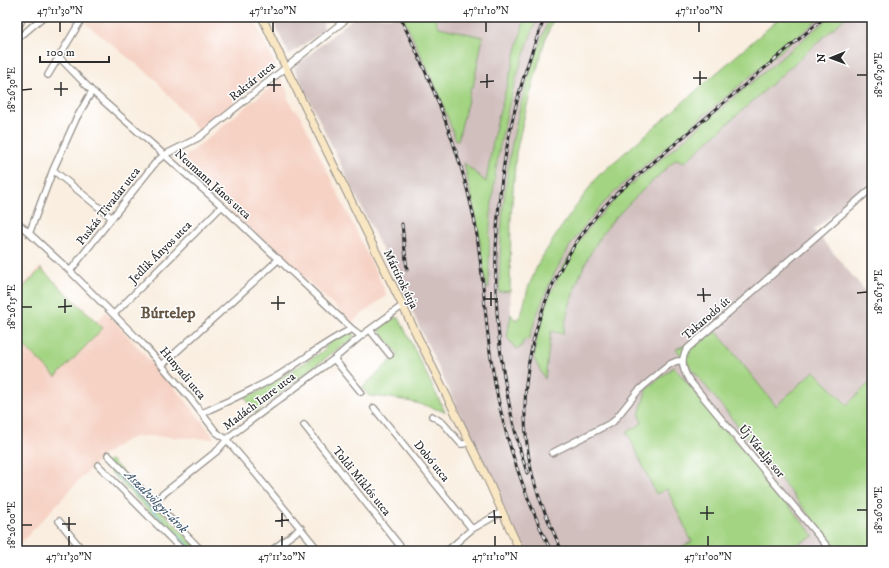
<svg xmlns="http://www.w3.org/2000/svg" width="889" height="568" viewBox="0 0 889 568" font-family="'IM FELL DW Pica',serif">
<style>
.built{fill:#f6d2c4}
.industrial{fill:#d1bfbe}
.green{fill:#a3d482;stroke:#678056}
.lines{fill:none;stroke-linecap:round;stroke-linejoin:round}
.stream{stroke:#6ba9dd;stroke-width:1.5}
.street-casing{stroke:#928c86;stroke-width:8}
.secondary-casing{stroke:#928c86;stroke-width:9}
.street{stroke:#fff;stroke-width:5.5}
.secondary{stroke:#f9e7c3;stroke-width:7}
.rail-casing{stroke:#2b2b2b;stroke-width:3}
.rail{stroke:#fff;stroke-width:1.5;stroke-dasharray:4.5;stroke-linecap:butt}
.ticks{fill:none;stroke:#2b2b2b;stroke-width:1.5}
.labels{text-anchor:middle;stroke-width:3;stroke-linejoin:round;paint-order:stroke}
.street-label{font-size:12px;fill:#2b2b2b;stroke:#fff}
.water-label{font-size:13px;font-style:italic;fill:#455d72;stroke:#fff}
.district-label{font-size:16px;font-weight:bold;fill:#655542;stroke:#fff}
.neatline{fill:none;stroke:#2b2b2b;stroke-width:1.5}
.ticks-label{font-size:10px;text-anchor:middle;fill:#2b2b2b}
</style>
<rect width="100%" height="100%" fill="#fff"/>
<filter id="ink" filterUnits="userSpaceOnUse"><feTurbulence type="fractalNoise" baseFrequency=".025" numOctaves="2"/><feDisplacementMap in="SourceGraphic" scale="8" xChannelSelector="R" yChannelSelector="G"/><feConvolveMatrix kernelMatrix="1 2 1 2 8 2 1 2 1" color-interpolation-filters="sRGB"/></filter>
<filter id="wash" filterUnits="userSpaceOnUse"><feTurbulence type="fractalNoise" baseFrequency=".012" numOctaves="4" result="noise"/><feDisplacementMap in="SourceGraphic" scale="16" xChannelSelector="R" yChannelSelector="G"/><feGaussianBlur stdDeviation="0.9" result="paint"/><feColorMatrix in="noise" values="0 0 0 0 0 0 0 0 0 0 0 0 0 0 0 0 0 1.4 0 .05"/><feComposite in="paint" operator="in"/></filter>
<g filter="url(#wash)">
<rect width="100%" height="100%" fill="#f9eee0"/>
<path class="built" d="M89 17H253L276 66 199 132 155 79 86 24Z
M281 78 289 95 287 96 293 109 298 111 387 295 352 322 179 162Z
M40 267 97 321 106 312 187 402 214 437 212 439 147 436 136 437 126 440 102 456 17 547V292Z"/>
<path class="industrial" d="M271 17H343L323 24 324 30 289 55Z
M354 17H403L438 92 456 140 471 87H472L434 17H525L495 130 486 182 464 164 477 222 489 288 492 202 504 126 524 53 538 17H550L538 47 518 116 511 147 503 210 499 291H510L511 314 507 337 516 349 520 348 525 339 529 340 545 293 566 251 582 229 606 200 634 174 821 17H830L623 191 586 231 571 253 553 285 545 305 537 338 534 359 548 350 551 331 563 334 570 302 580 274 596 243 616 216 676 159 685 162 846 17H872V181L814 230 872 299V380L847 405 813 372 776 406 717 332 677 349 838 551H783L813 536 643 423 638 427 656 494 667 488 692 542 681 547 683 551H524L411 309 294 68Z"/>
<path class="green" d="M403 17H434L439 27 483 37 473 87H471L458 140H456L438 92Z
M525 17H538C514 75 498 140 492 203 489 231 489 259 489 288H486L477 222 464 163 486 182 495 130Z
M550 17H554L545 40 526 109 516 153 511 216 510 291 499 292C500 255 501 218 506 182 513 125 528 70 550 17Z
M781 17H821L634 174C578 223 550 269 529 340L525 339 520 348 516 349 507 337 511 314 514 319H518L522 312 528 288 539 262 560 229 597 177Z
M830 17H846L685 162 676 159C657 178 635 196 617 216 587 249 571 291 563 334L551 331 545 379 534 359 537 338 545 305 563 267 586 231 623 191Z
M41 269 103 328 56 377 17 339V294Z
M393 318H399L445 412C420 403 395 397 369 396L362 388 398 354 378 329Z
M354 332 353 339 344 346V344L258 410 256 414 245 397 253 392V395L325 350 326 346 340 333Z
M717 332 776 406 814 371 847 405 872 380V551H838L676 349Z
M674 367 814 536 783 551H683L681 547 692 542 667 489 656 494 627 432 642 423 639 415 647 388Z
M110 459 201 551H187L104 465Z"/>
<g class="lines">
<path class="stream" d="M107 465 194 551"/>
</g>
</g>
<g filter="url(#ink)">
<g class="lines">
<g class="street-casing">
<path id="street" d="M17 30 23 17
M17 36H21L43 17
M59 57 92 91 222 206 352 329
M48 75 83 17
M53 170 112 218
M17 222 70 271 143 344 190 398 216 432 226 439 256 474 319 551
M29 234 53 170 76 119 92 91
M70 271 156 162 164 155 198 138 349 17
M114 314 222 206
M370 330 390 355
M334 359 361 392
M162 365 279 259
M374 408 472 529
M202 413C226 402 251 391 274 378 301 362 324 342 352 329L361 336
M432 416 443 423 461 444H464L469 442
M304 425 404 551
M552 453 613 422 638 391 646 384 670 364 677 361H682
M108 455 202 551
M98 465 183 551
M153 502 217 451 230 436 334 359 361 336 402 306
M59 521 83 551
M271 551 301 528
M447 551 472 529 502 512
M831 551 689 380C682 369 680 358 688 348L872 188"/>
</g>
<g class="secondary-casing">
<path id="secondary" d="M262 17 286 68 487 478 520 551"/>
</g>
<use href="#street" class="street"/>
<use href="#secondary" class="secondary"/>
<g class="rail-casing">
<path id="rail" d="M400 17C432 82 459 147 474 218 483 264 484 312 491 359 500 425 522 491 551 551
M402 224 407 270
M527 473C480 326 486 161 545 17
M562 551C550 525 537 497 531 469 510 367 545 265 617 193L825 17"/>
</g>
<use href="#rail" class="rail"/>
</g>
</g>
<path class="ticks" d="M60 22V32M273 22V32M486 22V32M699 22V32M700 71V85M487 74V88M857 75H867M274 78V92M693 78H707M61 82V96M480 82 494 81M267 85H281M54 89H68M22 90 32 89M703 288 704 302M491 292V306M857 293 867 292M697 295H711M278 296V310M65 299V313M484 299H498M271 303H285M22 307H32M58 307 72 306M707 506V520M494 510 495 524M857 510H867M282 513V527M700 513H714M69 517V531M488 517H502M275 521 289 520M62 524H76M22 525H32M69 536V546M282 536V546M495 536V546M708 536V546"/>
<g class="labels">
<g class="street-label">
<text transform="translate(252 81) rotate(-39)" y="4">Raktár utca</text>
<text transform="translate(213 184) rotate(42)" y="4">Neumann János utca</text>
<text transform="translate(108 206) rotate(-52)" y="4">Puskás Tivadar utca</text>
<text transform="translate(160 252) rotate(-45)" y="4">Jedlik Ányos utca</text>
<text transform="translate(401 279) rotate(64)" y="4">Mártírok útja</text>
<text transform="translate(706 318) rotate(-41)" y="4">Takarodó út</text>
<text transform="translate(183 373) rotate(50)" y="4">Hunyadi utca</text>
<text transform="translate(259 401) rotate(-37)" y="4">Madách Imre utca</text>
<text transform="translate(762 451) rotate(50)" y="4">Új Váralja sor</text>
<text transform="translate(432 461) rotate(51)" y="4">Dobó utca</text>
<text transform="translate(362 481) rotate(51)" y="4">Toldi Miklós utca</text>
</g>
<g class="water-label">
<text transform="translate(157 501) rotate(45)" y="5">Aszalvölgyi-árok</text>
</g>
<g class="district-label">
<text x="168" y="318">Búrtelep</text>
</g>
</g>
<rect width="889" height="568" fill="none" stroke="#fff" stroke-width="44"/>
<g transform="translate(831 58) rotate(269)" stroke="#ffffff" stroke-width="3" paint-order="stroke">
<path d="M0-3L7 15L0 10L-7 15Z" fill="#2b2b2b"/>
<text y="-6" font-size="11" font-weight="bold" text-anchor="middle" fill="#2b2b2b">N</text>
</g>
<path d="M40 56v6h69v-6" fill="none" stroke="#2b2b2b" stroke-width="2"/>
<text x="46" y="56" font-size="12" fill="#2b2b2b" stroke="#ffffff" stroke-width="3" paint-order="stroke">100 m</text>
<rect x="22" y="22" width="845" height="524" class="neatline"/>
<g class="ticks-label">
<text x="60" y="14">47°11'30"N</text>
<text x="273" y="14">47°11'20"N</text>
<text x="486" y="14">47°11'10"N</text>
<text x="699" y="14">47°11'00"N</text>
<text transform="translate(878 75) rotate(-90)" y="4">18°26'30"E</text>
<text transform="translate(11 90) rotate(-90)" y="4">18°26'30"E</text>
<text transform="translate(878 292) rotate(-90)" y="4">18°26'15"E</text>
<text transform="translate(11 307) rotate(-90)" y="4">18°26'15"E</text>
<text transform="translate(878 510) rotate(-90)" y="4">18°26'00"E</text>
<text transform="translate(11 525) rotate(-90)" y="4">18°26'00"E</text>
<text x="69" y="560">47°11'30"N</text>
<text x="282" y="560">47°11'20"N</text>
<text x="495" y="560">47°11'10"N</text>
<text x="708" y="560">47°11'00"N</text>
</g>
</svg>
